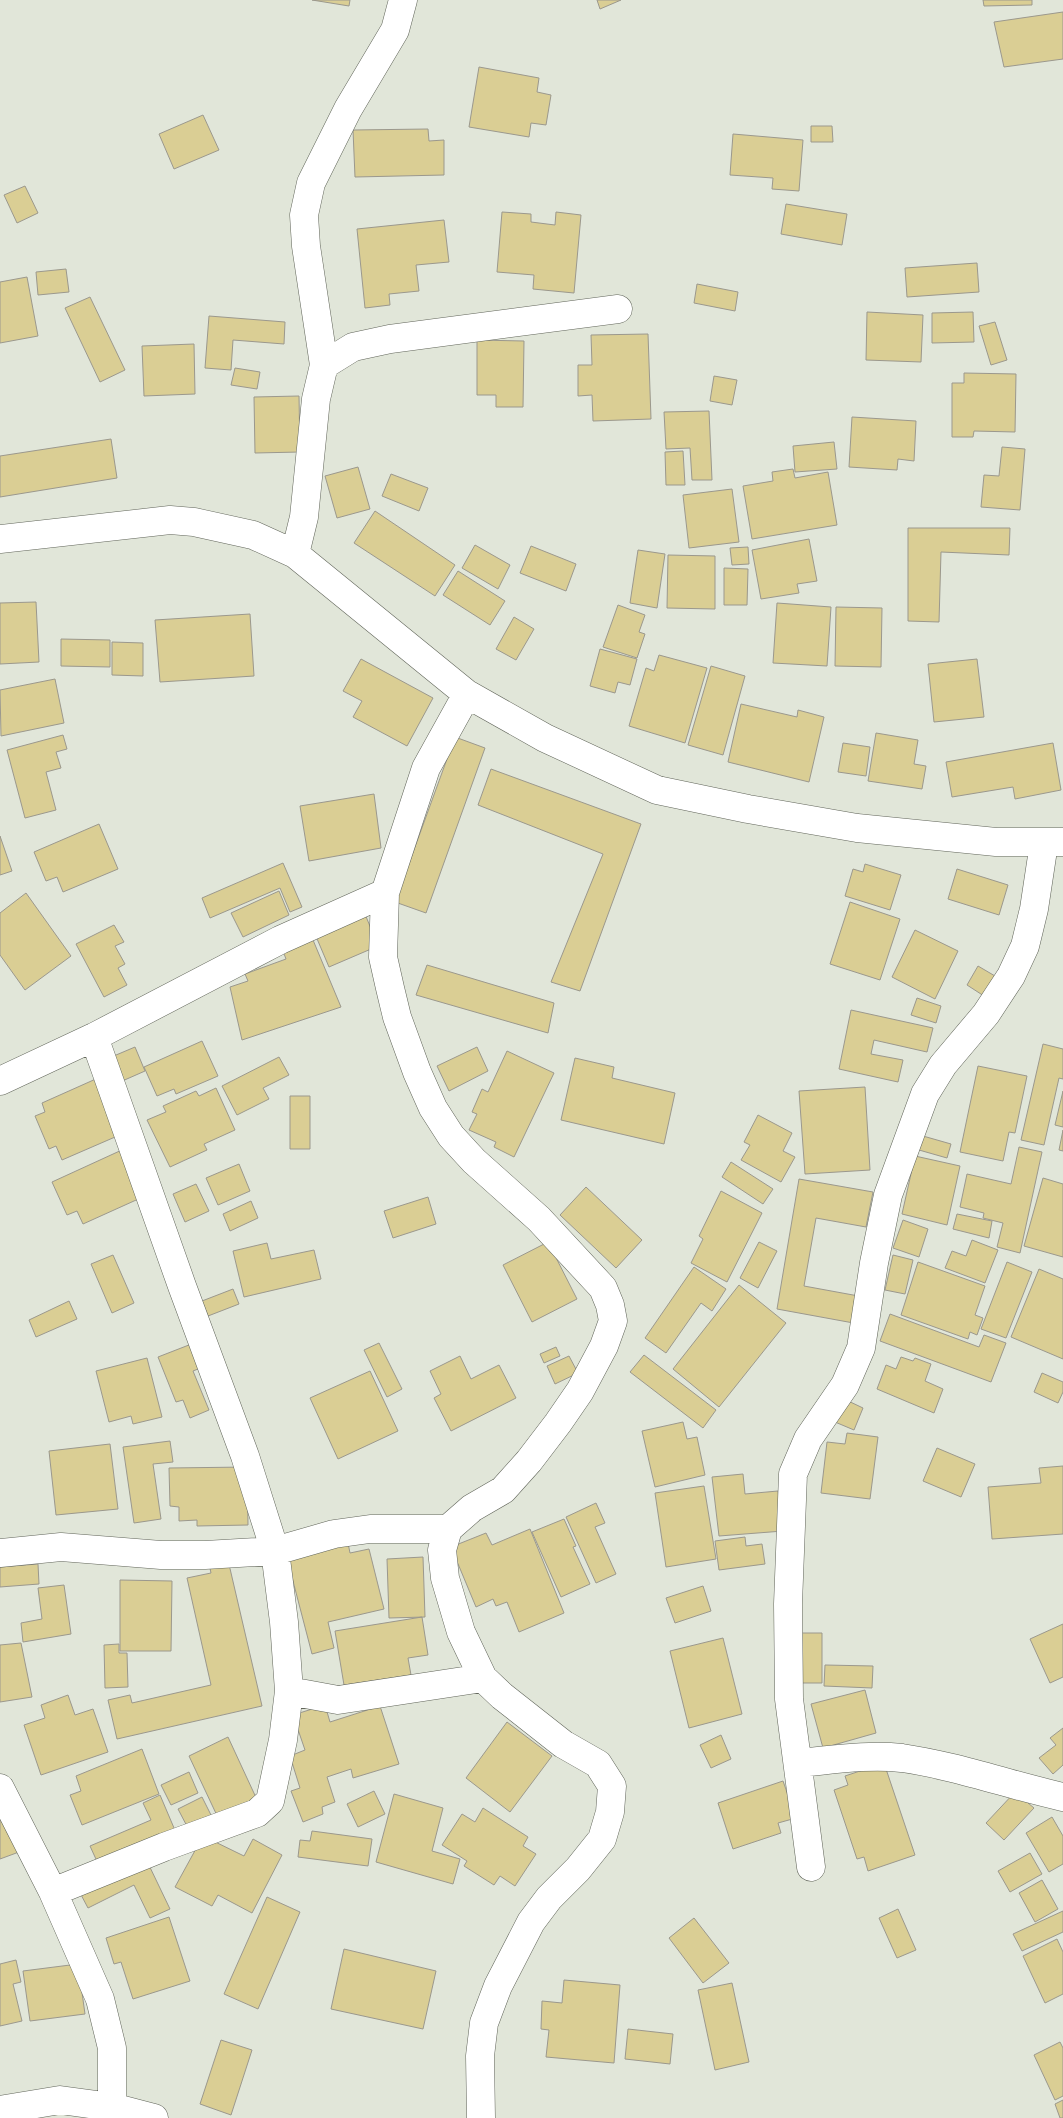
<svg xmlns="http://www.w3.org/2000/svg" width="1063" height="2118" viewBox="0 0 1063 2118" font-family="Lora,serif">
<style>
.building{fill:#dace94;stroke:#9b988d}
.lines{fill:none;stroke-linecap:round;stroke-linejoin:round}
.minor-casing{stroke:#61655a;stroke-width:29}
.minor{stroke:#fff;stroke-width:28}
</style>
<rect width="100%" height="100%" fill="#e1e6d9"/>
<path class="building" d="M312 0H350L349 6Z
M597 0H621L600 9Z
M983 0H1032V5L984 6Z
M1063 12V59L1004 67 994 22Z
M479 67 539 78 537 92 551 95 546 125 531 123 529 137 469 127Z
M203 115 219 150 174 169 159 134Z
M811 126H832L833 142H811Z
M428 129 429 141 444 140V175L355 177 353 130Z
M733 134 803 140 799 191 772 189 773 178 730 175Z
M25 186 38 213 17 223 4 195Z
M786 204 847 214 842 245 781 234Z
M502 212 531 214V222L555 225 556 212 581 215 574 293 533 289 534 275 497 272Z
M444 220 449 262 416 265 419 291 389 294 390 305 365 308 357 229Z
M977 263 979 292 907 297 905 268Z
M66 269 69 292 38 295 36 272Z
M27 277 38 336 0 343V282Z
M697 284 738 292 735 311 694 303Z
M90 297 125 370 100 382 65 308Z
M867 312 923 315 921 362 866 360Z
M973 312 974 342 932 343V313Z
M209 316 285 322 284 344 233 340 231 370 205 368Z
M995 322 1007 360 991 365 979 326Z
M648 334 651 419 593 421 592 395 578 396V365H592L591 335Z
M477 340 524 341 523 407H496V395H477Z
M194 344 195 394 144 396 142 346Z
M235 368 260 372 257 389 231 385Z
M964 373 1016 374 1015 432 974 431 973 437H952V383H964Z
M714 376 737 380 732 405 710 401Z
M299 396 300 452 255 453 254 397Z
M709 411 712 480H692L690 448 666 449 664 412Z
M852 417 916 421 914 461 898 459 897 470 849 467Z
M111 439 117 478 0 497V456Z
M834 442 837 469 795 472 793 446Z
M1002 447 1025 449 1020 510 981 507 984 475 999 476Z
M683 451 685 485H666L665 452Z
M358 467 370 509 337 518 325 476Z
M793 469 795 478 828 472 837 525 752 539 743 486 773 481 772 472Z
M391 474 428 488 419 511 382 496Z
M732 489 739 542 689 548 683 495Z
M375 511 455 565 435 596 354 543Z
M908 528H1010L1009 555 941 552 939 622 908 621Z
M809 539 817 581 797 584 799 593 761 599 752 550Z
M475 545 510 565 498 589 462 568Z
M531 546 576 564 566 591 520 573Z
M748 547 749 564 732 565 730 548Z
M638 550 665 554 657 608 630 603Z
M668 555 715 556V609L667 608Z
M724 568 748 569 747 605H724Z
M458 571 505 601 490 625 443 595Z
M36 602 39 662 0 664V603Z
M777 603 831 607 827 666 773 663Z
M618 605 645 615 639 632 645 634 637 658 603 647Z
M836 607 882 608 881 667 835 666Z
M250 614 254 676 160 682 155 620Z
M514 617 534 629 516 660 496 649Z
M61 639 110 640V667L61 666Z
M112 642 143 643V676L112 675Z
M600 649 637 659 630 685 618 682 615 693 590 686Z
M659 655 707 668 685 743 629 726 646 668 654 671Z
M361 659 433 698 407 746 353 717 362 701 343 691Z
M977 659 984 717 934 722 928 664Z
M711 666 745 676 723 755 688 745Z
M55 679 64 723 1 736 0 690Z
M741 704 797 717 798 710 824 717 809 782 728 762Z
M876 733 918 740 914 764 926 766 922 789 868 781Z
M63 735 67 749 56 752 61 768 46 772 56 810 25 818 7 750Z
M455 737 485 748 426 913 395 902Z
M843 743 870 747 866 776 838 772Z
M1053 743 1061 790 1015 799 1013 787 952 797 946 762Z
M491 769 641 824 580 991 551 982 603 854 478 805Z
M374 794 381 848 309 861 300 806Z
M99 824 118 869 63 892 57 877 46 881 34 852Z
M0 836 12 871 0 875Z
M283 863 302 907 290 912 280 888 210 918 202 898Z
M865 864 901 875 890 910 845 896 853 869 863 872Z
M957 869 1008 885 999 915 948 899Z
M279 891 289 915 243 937 231 913Z
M26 893 71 956 25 990 0 955V913Z
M850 902 900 919 880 980 830 964Z
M365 914 378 946 329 967 315 934Z
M114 925 124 942 115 946 125 964 118 968 127 985 104 997 76 944Z
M915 930 958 951 935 999 892 977Z
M313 940 341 1007 242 1040 230 987 248 981 245 974 286 959 283 951Z
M427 965 554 1003 548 1033 416 995Z
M978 966 995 976 984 996 967 985Z
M917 998 941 1006 936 1023 911 1015Z
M851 1010 933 1028 927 1052 874 1040 871 1054 903 1060 898 1082 839 1069Z
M202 1041 218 1076 176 1094 174 1089 157 1096 144 1067Z
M1043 1044 1063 1049V1079L1059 1078 1044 1145 1021 1140Z
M135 1047 145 1071 120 1082 109 1058Z
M477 1047 488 1071 449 1091 437 1066Z
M507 1051 554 1073 514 1157 494 1147 496 1142 469 1130 477 1114 472 1112 482 1089 488 1092Z
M279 1057 289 1075 263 1088 269 1099 237 1115 222 1086Z
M575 1058 614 1067 612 1078 675 1093 664 1144 561 1120Z
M978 1066 1027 1076 1015 1133 1009 1132 1003 1161 960 1152Z
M98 1078 122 1134 62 1160 56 1146 49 1149 35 1116 45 1112 42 1103Z
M865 1087 870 1170 805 1174 799 1091Z
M216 1088 235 1130 204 1144 207 1150 170 1167 147 1120 166 1112 163 1106 196 1091 199 1096Z
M1063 1091V1127L1055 1125Z
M290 1096H310V1149H290Z
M758 1115 792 1133 783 1151 795 1157 781 1182 741 1160 750 1145 744 1142Z
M1063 1130V1151L1059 1150Z
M923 1136 951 1144 947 1158 919 1150Z
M1019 1147 1042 1152 1020 1253 997 1247 1003 1223 983 1218 984 1213 960 1207 967 1174 1011 1184Z
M124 1149 145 1196 83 1224 77 1211 67 1215 52 1182Z
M915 1156 960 1166 947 1225 902 1214Z
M731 1162 773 1189 763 1204 722 1177Z
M239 1164 250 1191 218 1205 206 1178Z
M1043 1178 1063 1184V1257L1024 1246Z
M799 1179 873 1192 866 1227 816 1218 804 1286 864 1297 859 1324 777 1309Z
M196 1184 209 1211 185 1222 173 1194Z
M586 1187 642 1240 616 1268 560 1215Z
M721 1191 762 1213 727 1282 691 1263 703 1239 699 1236Z
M428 1197 436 1224 393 1238 384 1211Z
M251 1201 258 1218 230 1231 223 1214Z
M957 1214 992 1221 989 1238 953 1229Z
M903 1220 928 1229 919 1257 893 1248Z
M972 1240 998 1250 985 1283 945 1268 952 1251 966 1256Z
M548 1242 577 1299 532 1322 503 1265Z
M759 1242 777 1251 758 1288 740 1278Z
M267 1243 271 1259 314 1250 321 1279 244 1297 233 1251Z
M113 1255 134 1303 112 1313 91 1264Z
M893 1255 913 1260 905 1294 885 1290Z
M918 1262 985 1286 975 1315 983 1318 977 1335 970 1332 968 1339 901 1315Z
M1007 1262 1032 1272 1006 1338 981 1329Z
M694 1267 726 1289 712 1311 701 1303 666 1353 645 1338Z
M1039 1269 1063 1279V1359L1011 1337Z
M739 1285 786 1323 719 1407 673 1369Z
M233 1289 239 1304 208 1316 202 1301Z
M69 1301 77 1319 36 1337 29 1320Z
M890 1314 979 1347 984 1335 1006 1343 991 1382 880 1341Z
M194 1343 203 1367 193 1371 209 1410 190 1418 183 1400 176 1402 158 1357Z
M379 1343 402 1389 387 1397 364 1350Z
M556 1347 560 1356 544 1363 540 1354Z
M644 1355 716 1410 703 1428 630 1372Z
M460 1356 471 1379 499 1365 516 1398 451 1431 434 1398 441 1394 430 1371Z
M569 1356 578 1373 555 1384 547 1366Z
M901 1357 913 1361 915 1358 931 1364 925 1381 943 1389 934 1413 877 1389 886 1365 896 1369Z
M147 1358 162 1417 133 1424 131 1416 109 1422 96 1371Z
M370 1371 398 1431 338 1459 310 1398Z
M1042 1373 1063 1382V1392L1058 1403 1034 1392Z
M844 1399 863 1408 854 1430 835 1422Z
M683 1422 687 1439 697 1437 705 1475 655 1487 642 1431Z
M847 1433 878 1437 870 1499 821 1493 827 1442 845 1444Z
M170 1441 173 1462 153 1464 161 1519 134 1523 123 1447Z
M110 1444 118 1509 56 1515 49 1451Z
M937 1448 975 1464 961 1497 923 1481Z
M1063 1466V1534L992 1539 988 1487 1041 1483 1039 1468Z
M247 1467 248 1525 197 1526V1520L179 1521V1507L170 1506 169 1468Z
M743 1474 745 1494 778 1491 783 1531 719 1536 712 1477Z
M704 1486 716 1559 666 1567 655 1493Z
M596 1503 605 1523 595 1527 616 1574 596 1583 566 1517Z
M564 1519 576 1546 573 1547 590 1584 561 1597 532 1532Z
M530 1529 564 1613 519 1632 507 1602 496 1606 493 1599 476 1607 451 1547 486 1533 492 1545Z
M745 1537 746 1546 762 1544 765 1564 719 1570 715 1541Z
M348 1543 350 1553 369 1549 384 1609 328 1622 334 1648 312 1654 287 1558Z
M423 1557 425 1617 389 1618 387 1559Z
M228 1560 262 1706 117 1739 108 1700 130 1695 132 1703 211 1685 187 1578 211 1573 209 1564Z
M38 1564 39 1584 0 1587V1567Z
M120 1580 172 1581 171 1651H120Z
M64 1585 71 1634 23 1642 21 1623 42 1619 38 1588Z
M703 1586 711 1611 675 1623 666 1598Z
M422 1617 428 1655 408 1658 411 1675 344 1685 335 1631Z
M1063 1624V1677L1050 1683 1030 1639Z
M799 1633H822V1683H799Z
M723 1638 742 1714 689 1728 670 1651Z
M21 1643 32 1697 0 1702V1645Z
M119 1644V1653H127L128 1687 105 1688 104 1645Z
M825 1665 873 1666 872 1688 824 1686Z
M865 1690 876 1733 823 1748 811 1704Z
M68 1695 75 1715 93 1709 108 1752 41 1775 24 1725 45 1718 41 1705Z
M325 1705 330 1722 380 1706 399 1764 353 1778 351 1769 327 1777 335 1802 322 1807 323 1814 303 1822 291 1791 300 1788 290 1756 305 1750 293 1715Z
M507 1722 552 1756 510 1812 466 1778Z
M1063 1728V1765L1053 1774 1039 1758 1056 1745 1050 1738Z
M721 1735 731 1759 711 1768 700 1745Z
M228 1737 259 1804 220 1822 189 1756Z
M142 1749 159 1794 82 1825 70 1795 81 1791 76 1776Z
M884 1763 915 1855 868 1871 864 1857 857 1859 834 1790 848 1785 845 1776Z
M189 1772 198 1793 171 1805 161 1785Z
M783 1781 796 1818 778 1823 781 1833 733 1849 718 1803Z
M374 1791 385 1814 358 1827 347 1804Z
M1015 1792 1034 1808 1004 1840 986 1823Z
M394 1794 443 1808 432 1851 460 1859 453 1884 376 1862Z
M160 1795 177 1835 100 1868 90 1846 151 1820 143 1803Z
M202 1797 214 1821 190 1832 178 1809Z
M0 1806 19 1852 0 1859Z
M483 1808 528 1837 523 1846 536 1854 515 1886 500 1876 494 1885 464 1866 467 1861 442 1845 462 1814 475 1822Z
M1052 1817 1063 1836V1864L1049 1872 1026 1833Z
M312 1831 372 1839 368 1866 298 1857 300 1840 310 1841Z
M203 1836 244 1856 253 1839 282 1855 252 1913 218 1895 212 1906 175 1887Z
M1030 1853 1042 1874 1010 1892 998 1871Z
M146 1859 170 1909 150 1918 134 1885 88 1908 79 1891Z
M1042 1880 1058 1909 1035 1922 1019 1893Z
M267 1897 300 1912 258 2009 224 1994Z
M898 1909 916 1950 897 1958 879 1918Z
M1063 1911V1932L1022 1951 1013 1934Z
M169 1917 190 1981 133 1999 121 1962 114 1964 106 1938Z
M694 1918 729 1963 703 1983 669 1938Z
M1057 1939 1063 1952V1994L1045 2003 1023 1956Z
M344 1949 436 1971 423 2029 331 2009Z
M16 1960 21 1982 13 1984 22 2021 0 2026V1964Z
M78 1964 85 2014 30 2021 23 1971Z
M564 1980 620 1985 614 2063 546 2057 549 2030 541 2029 542 2001 562 2003Z
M732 1983 749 2062 715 2070 698 1990Z
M628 2029 673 2034 670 2064 625 2059Z
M221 2040 252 2050 231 2115 200 2104Z
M1060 2042 1063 2048V2096L1055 2100 1034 2055Z
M1063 2100V2118H1060L1055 2104Z"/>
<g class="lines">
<g class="minor-casing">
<path id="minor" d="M324 365 306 246 304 215 311 183 348 109 395 30 403 0
M0 539 170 520 194 522 253 535 295 554 467 694 545 738 657 790 748 809 857 828 996 842H1063
M295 554 304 517 316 399 324 365 353 347 390 339 618 309
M467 694 426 768 385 893 383 957 390 988 397 1017 417 1072 433 1108 451 1136 474 1161 539 1219 603 1288 610 1305 613 1321 604 1346 580 1391 558 1423 529 1461 503 1490 472 1508 448 1529 442 1550 445 1578 461 1632 483 1678 502 1696 563 1744 598 1764 612 1786 610 1812 602 1839 578 1869 549 1898 531 1922 498 1986 484 2023 480 2056 481 2118
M0 1081 94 1037 280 940 385 893
M0 1553 61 1547 161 1555H205L275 1551 334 1534 370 1529H448
M289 1691 338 1700 483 1678
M799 1763C832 1760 868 1754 902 1758 957 1766 1009 1785 1063 1797
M0 1788 53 1892 100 1999 112 2048V2107L108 2118
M811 1867 789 1699 788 1604 793 1474 808 1439 845 1385 861 1348 874 1263 888 1195 925 1094 943 1065 986 1014 1011 976 1025 946 1034 909 1044 843
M53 1892 164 1847 257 1813 270 1801 283 1740 289 1691 284 1622 275 1551 245 1456 182 1286 94 1037
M0 2110 60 2100 112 2107 154 2118"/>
</g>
<use href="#minor" class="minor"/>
</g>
</svg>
